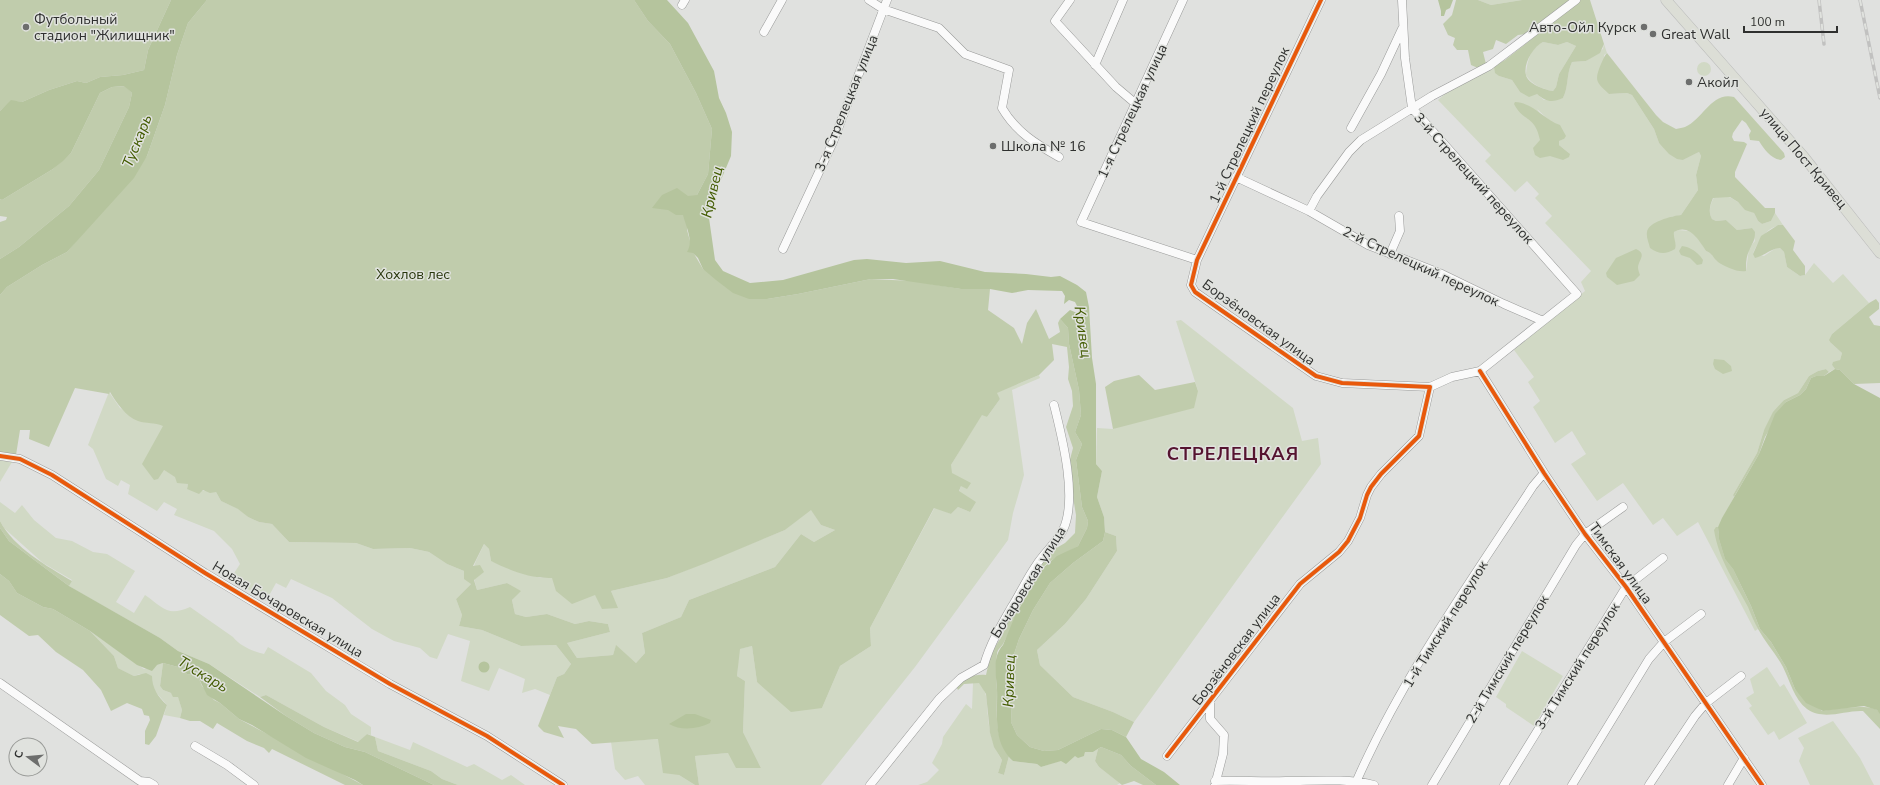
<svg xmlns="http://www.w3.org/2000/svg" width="1880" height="785" viewBox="0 0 1880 785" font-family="'Nunito Sans',sans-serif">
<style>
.green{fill:#d1d9c5;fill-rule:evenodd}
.forest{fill:#c0ccac;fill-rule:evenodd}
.water{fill:#b5c49d}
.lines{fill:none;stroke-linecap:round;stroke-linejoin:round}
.minor-casing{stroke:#989998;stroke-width:9}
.major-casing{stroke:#bbbcbb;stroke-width:11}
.minor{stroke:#fafafa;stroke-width:8}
.major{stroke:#dcded6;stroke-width:10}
.rail-casing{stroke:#c1c1c0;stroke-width:3.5}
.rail{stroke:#e0e2de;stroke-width:2;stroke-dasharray:6;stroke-linecap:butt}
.cycleway-casing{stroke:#e0e2de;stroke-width:6}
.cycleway{stroke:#e8590c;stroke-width:4}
.poi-dot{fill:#6d6e6d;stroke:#e0e2de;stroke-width:1.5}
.labels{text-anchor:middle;stroke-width:3;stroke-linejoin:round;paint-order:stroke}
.poi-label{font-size:14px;fill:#2f302f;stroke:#e0e2de;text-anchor:start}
.street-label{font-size:14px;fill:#2f302f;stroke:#e0e2de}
.park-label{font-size:14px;fill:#28360c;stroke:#e0e2de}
.water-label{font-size:15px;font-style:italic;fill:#425b00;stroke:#e0e2de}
.district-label{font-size:18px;font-weight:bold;letter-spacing:1px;fill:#55132f;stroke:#e0e2de}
</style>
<rect width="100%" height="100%" fill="#e0e1df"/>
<path class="green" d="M1478 0H1522L1491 5Z
M1543 42 1558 45 1567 42 1576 46 1559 74 1556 87 1553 91C1543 90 1531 84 1526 75 1527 62 1530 48 1543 42Z
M1604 44 1607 53 1604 55 1609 94 1627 93 1632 95 1654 129 1659 143 1683 160 1699 152 1701 156 1696 175 1698 190 1681 215 1671 217 1674 236V232L1678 230 1690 231 1698 238 1706 251 1710 253 1717 261 1746 271 1749 248 1755 241 1752 228 1737 230 1726 220 1716 221 1712 219C1708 212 1710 205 1714 197 1719 198 1725 195 1729 197 1739 201 1744 209 1754 213L1758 221 1762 224 1771 221 1775 213 1783 225C1767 226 1758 241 1753 254L1764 256 1776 248H1780L1784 252 1787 267 1800 276 1805 275 1814 263 1833 283 1843 274 1869 303 1832 334 1831 343 1842 353 1840 360 1832 365 1835 369 1829 372 1826 369 1818 371 1809 376 1798 393 1784 400 1764 430 1757 453 1733 495 1734 497 1718 527H1716L1758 629 1755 631 1698 522 1677 536 1663 518 1653 525 1623 483 1597 501 1571 464 1586 454 1572 431 1555 443 1533 407 1540 401 1528 382 1534 377 1514 350 1585 291 1581 282 1591 271 1545 223 1552 216 1535 198 1539 194 1527 181 1515 192 1485 161 1491 155 1438 100 1452 88 1494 66 1499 76 1512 80 1520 92 1537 94 1544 100 1563 98C1569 85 1566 75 1572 62L1586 61 1603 49ZM1537 109 1550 121 1564 139 1558 141 1559 145 1570 154 1545 138 1551 131Z
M1697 69a7 7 0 1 1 14 0a7 7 0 1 1-14 0Z
M187 234 159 467 188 484 187 489 216 492 221 501 239 509 248 517 259 522 272 524 289 542 356 543 373 549 410 548 429 552 447 564 464 571 471 584 456 599 462 615 459 626 482 630 521 646 556 645 571 664 564 674 557 677 550 695 535 689 522 693 525 679 499 668 489 691 461 681 470 641 448 634 437 659 430 657 420 648 394 641 372 629 332 598 291 579 286 588 276 583 266 601 231 578 240 564 232 549 214 531 174 515 177 509 164 502 157 511 128 494 130 485 121 480 118 486 106 479 93 449 88 445 109 392 120 408 132 416Z
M1181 320 1293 408 1302 441 1318 438 1321 464 1134 722 1113 712 1073 697 1040 665 1037 650 1065 624 1086 599 1117 551 1116 536 1105 532 1104 517 1097 497 1102 471 1096 464 1097 428 1113 429 1198 391 1176 321Z
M1039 375 1040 378 1012 390 1024 475 1013 513 1008 540 915 667 821 785H699L695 756 728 753 761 768 743 732 745 681 737 676 739 649 752 646 757 682 822 708 840 666 871 646 870 628 935 507 951 514 958 507 970 512 959 492 961 486 951 473V465L982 414 987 417 1000 399 996 393Z
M0 460 12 462 0 482Z
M0 502 15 513 22 505 34 520 56 538 72 541 93 552 107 554 135 571 116 602 134 613 145 595C164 608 167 617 190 607L233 637C240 646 254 652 264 654L268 647 311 673 326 691 345 705 351 714 371 727V735L367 734 359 742 324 727 266 695 260 697 209 664 178 651 160 638 79 592 69 586 72 580 43 563 4 528 0 521Z
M811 509 821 525 835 530 814 542 801 534 775 567 689 600 681 617 642 633 645 653 636 663 616 646 613 655 577 658 567 643 610 632 608 624 589 621 575 624 547 614 526 617 515 614 512 600 520 591 507 583 477 590C470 565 474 567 484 544L489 549 491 561 540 578H552L595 595 617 608 611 591 667 578 785 530Z
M90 631 144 669 163 663 160 686 163 690 178 696 182 710 180 718 164 715 167 705 140 674 134 676 118 668 114 656Z
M1522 651 1563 676 1534 726 1506 707V704L1496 697Z
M1767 667 1780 687 1784 684 1807 723 1779 740 1774 731 1768 735 1749 708 1752 706 1746 698 1754 693 1750 679Z
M973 683H980C989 697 986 701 988 716 989 732 993 747 1002 760L998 773 1004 775 1009 756 1013 761 1037 764 1041 767 1075 756H1084L1085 752H1093L1098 749 1095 761 1099 767 1120 783 1117 785H918L927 782 939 770 932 763 942 744 943 737 966 704 972 709Z
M1833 721 1860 758 1874 785H1810L1799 761 1804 748 1798 738Z
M375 737 410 750 413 742 467 767 474 764 502 780 511 775 525 785H458L442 779 431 771 378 751Z
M659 739 679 775 695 785H645L638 776 625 780 615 769 611 742Z"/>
<path class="forest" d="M0 0H171L148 50 144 70 123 75 100 77 86 83 77 81 49 90 22 102 11 101 0 111Z
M207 0H634L648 21 670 44 696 93 712 129 708 174 697 195 687 230 690 241V247L703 269 767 299 798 294 871 279 913 281 961 289H990L988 310 1014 328 1022 344 1027 323 1036 309 1049 339 1060 332 1058 323 1060 319 1068 328 1069 344 1079 390 1081 415 1075 432 1082 444 1076 460 1082 507 1088 521 1087 528 1078 546C1066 553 1052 558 1042 568 1023 590 1017 619 1003 644 1001 647 997 650 997 654 995 666 996 677 997 690 997 714 994 736 1009 756L1004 775 998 773 1002 760 994 747 990 733 986 694 979 683 964 684 958 690 956 686C965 678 973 674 986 675L991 653 1002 636 1016 604 1038 568 1053 550 1065 543 1075 533 1076 515 1068 467 1073 448 1066 427 1073 406 1072 391 1068 379 1069 367 1067 347 1052 344 1054 360 1039 375 997 393 1000 399 987 417 982 415 951 465 952 473 971 483 967 489 961 486 959 491 976 502 970 512 958 507 951 514 934 508 870 628 871 646 840 666 822 708 791 712 757 682 752 646 740 649 737 676 745 681 743 732 761 768H736L728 753 695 756 699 785H695L679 775 663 773 658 739 592 744 576 729 558 726 564 738 544 732 538 726 557 677 564 674 571 664 556 645 521 646 482 630 459 626 462 615 456 599 471 584 464 579V571L447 564 429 552 410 548 373 549 356 543 289 542 272 524 259 522 248 517 238 509 221 501 216 492 210 493 203 490 199 494 187 489 188 484 177 483 175 477 164 470 158 479 154 480 142 464 163 426C154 422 147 424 138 421 126 417 116 402 110 392L109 394 75 388 49 447 29 439 30 430H20L16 455 0 454V295L7 287 42 265 67 252 147 156 165 105 177 55 188 23ZM811 510 821 525 835 530 814 542 801 534 775 567 689 600 681 617 642 633 645 653 636 663 616 645 613 655 577 658 567 643 610 632 608 624 589 621 575 624 547 614 526 617 515 614 512 600 521 591 507 583 477 590 474 580 484 572 480 565 473 566 484 544 489 549 491 561C509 570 531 579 552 578L556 591 572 604 595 595 602 609 618 608 611 591 667 578 706 563 785 530Z
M1456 0H1478L1491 5 1522 0H1570L1526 34 1518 35 1506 44 1496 40 1493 49 1483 52 1486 64 1478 68 1471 65 1468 50H1457L1453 45 1455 38 1448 35 1443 24 1452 15Z
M1577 0H1590L1604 44 1600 53 1586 61 1572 62C1566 75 1569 86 1563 98 1552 103 1546 102 1537 94L1529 97 1520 92 1512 80 1499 76 1495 73 1494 66 1505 60 1543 30ZM1543 42 1558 45 1567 42 1576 46 1559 74 1556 87 1553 91C1545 90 1528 84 1526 75 1523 64 1533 47 1543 42Z
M1607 53 1656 115 1663 122 1676 129C1679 128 1683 128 1685 127 1703 119 1712 91 1734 97L1784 153 1785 157 1781 160C1771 159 1764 149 1759 141L1750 140 1749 135 1751 131 1746 123 1742 120 1733 133 1732 137 1734 141 1744 142 1747 144 1735 172V177L1765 208H1775V213L1771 221 1762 224 1758 221 1754 213 1745 210 1738 202 1730 197 1713 198C1710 205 1708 212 1712 219L1716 221 1726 220 1737 230 1752 228 1755 232C1755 242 1752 243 1749 251 1746 257 1746 264 1746 271 1738 273 1724 266 1718 262 1713 258 1712 253 1706 251 1699 240 1689 223 1674 232 1673 238 1677 243 1675 249 1665 255 1659 254 1650 248 1649 243 1646 237 1647 232 1648 222 1672 216 1681 215L1698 190 1696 175 1701 156 1699 152 1683 160 1677 159 1669 154 1659 143 1654 129 1632 95 1627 93 1609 94C1596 82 1594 81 1601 64 1603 60 1604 56 1607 53Z
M125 86 132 93 129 107 99 170 69 206 19 247 0 259V222L6 220 7 217 0 216V199L2 200 53 169 71 153 100 93 112 87Z
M1515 102C1534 103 1543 119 1560 125L1566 136 1564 139 1559 141V145L1570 154 1569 157 1563 160 1550 156 1540 158 1535 155 1533 148 1540 140C1535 115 1523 122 1514 104Z
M1778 225H1783L1795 241 1793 250 1805 266V275L1800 276 1787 267 1784 252 1780 248C1772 248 1764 256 1755 258L1753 254 1761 236Z
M1682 246C1690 247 1698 252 1703 260L1702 264 1697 265 1690 258 1681 255 1679 251Z
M1636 249C1647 254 1639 259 1638 267 1638 270 1639 272 1640 275L1634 281 1617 285 1607 277 1606 273 1616 258Z
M1876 299 1879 303V309L1869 317 1874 325 1880 326V383L1854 384 1840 370 1835 369 1832 365 1833 362 1840 360 1842 353 1831 343 1829 340 1832 334 1869 303Z
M1714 359 1724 360 1731 366 1732 371 1723 374 1715 369 1713 364Z
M1826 369 1829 372 1824 376H1816L1811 378 1806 389 1800 395 1786 402 1765 437 1759 454 1734 497 1733 495 1757 453 1764 430 1773 412 1784 400 1798 393 1809 376 1818 371Z
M1139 375 1155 390 1195 382 1198 391 1194 408 1113 429 1105 387 1114 381Z
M0 521C14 548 47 566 72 581L69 586 9 541 0 528Z
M1716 527H1718L1719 539 1725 559 1733 569 1751 606 1760 629 1771 642 1786 667 1795 689 1822 711C1833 709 1875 702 1880 713 1880 717 1880 725 1880 729L1863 711C1845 710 1824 721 1807 709 1794 699 1790 681 1783 667 1776 654 1765 642 1758 629 1754 622 1751 614 1748 607 1734 580 1719 561 1714 530Z
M1105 532 1116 536 1117 551 1086 599 1065 624 1037 650 1040 665 1073 697 1113 712 1134 722 1126 737 1112 730 1101 729 1058 750 1044 751 1030 747 1017 735 1011 722 1014 654 1019 639 1033 610 1050 583 1073 563 1103 541Z
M0 574 9 581 17 593 43 607 53 609 90 631 114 656 118 668 134 676 146 673 152 676C152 688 158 697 167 705L156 736 149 745 145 744V731L150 720 149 716 144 715 142 709 127 703 111 711 101 690 83 670 56 652 38 635 29 636 0 615Z
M163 663 178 667 187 674 194 675 199 679 202 686 214 700 220 703 239 719 363 785H345L272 749 269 753 264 748 247 741 217 723 213 729 200 721H190L180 718 182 710 178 697H173L171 693 163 690 160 686Z
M266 695 324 727 358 742 367 734 375 737 378 751 431 771 442 779 458 785H434L365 752 345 747 314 733 286 716 260 697Z
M1101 747 1121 755 1131 766 1156 785H1143L1134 781 1122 785 1099 767 1095 761 1098 749Z"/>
<path class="water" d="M171 0H207L188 23 177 55 165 105 147 156 134 178 67 252 42 265 7 287 0 295V259L19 247 69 206 99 170 129 107 132 93 124 86 112 87 100 93 71 153 63 161 53 169 2 200 0 199V111L11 100 22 102 49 90 77 81 86 83 100 77 123 75 144 70 148 50Z
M634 0H667L688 23 714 71 719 98 726 113 732 132 731 156 708 211 715 260 723 271 750 283 783 280 854 260 867 259 906 263 940 261 985 272 1026 274 1051 277 1060 276 1077 285 1086 292 1089 307 1092 358 1096 384V464L1102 471 1097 497 1104 517 1105 532 1103 541 1073 563 1050 583 1033 610 1019 639 1014 654 1011 722 1017 735 1030 747 1044 751 1058 750 1101 729 1112 730 1126 737 1141 759 1164 772 1180 785H1156L1131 766 1121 755 1101 747 1093 752H1085L1084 756 1078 758 1075 756 1066 764 1061 761 1041 767 1037 764 1013 761C992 742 998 714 997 689 996 674 992 657 1003 645L1015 616 1038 575 1043 568 1057 556 1078 546 1087 528 1088 521 1082 507 1076 460 1082 444 1075 432 1081 415 1079 390 1069 344 1068 328 1060 319 1070 310 1077 313 1079 310 1075 302 1069 300 1064 304 1065 296 1062 291 1028 290 1012 293 990 289H961L893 279H871L798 294 767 299H749L733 293 716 280 703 269 698 258 693 253 687 252C694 241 686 227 683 215H676L668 210 652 208 662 195 677 188 688 196 697 195 708 174 712 129 696 93 670 44 648 21Z
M1438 0H1453L1450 8 1446 10 1444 16H1441V11Z
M1835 369 1840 370 1854 384 1880 398V714L1877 710 1864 706 1823 711 1806 703 1795 689 1786 667 1771 642 1760 629 1751 606 1733 569 1725 559 1719 539 1718 527 1722 518 1759 454 1775 414 1786 402 1800 395 1806 389 1811 378 1816 376H1824Z
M0 528 9 541 69 586 160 638 178 651 209 664 286 716 314 733 345 747 365 752 434 785H363L355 780 306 758 252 725 239 719 220 703 207 695 199 679 194 675 187 674 178 667 163 663 157 665 152 671 137 665 90 631 53 609 43 607 17 593 9 581 0 574Z
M478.5 667a5.5 5.5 0 1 1 11 0a5.5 5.5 0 1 1-11 0Z
M686 714H695L711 720 710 723C698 729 681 731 669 724Z"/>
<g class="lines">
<g class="minor-casing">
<path id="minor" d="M869 0 883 9 939 28 965 54 1009 70 1002 108C1016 132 1036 144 1059 157
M1070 0 1055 21 1116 87 1136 104
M1183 0 1081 222 1197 260
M1402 0 1405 58 1412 108 1577 294 1480 371 1452 377 1430 387
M682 5 685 0
M764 32 782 0
M1095 65 1123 0
M1351 128 1381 74 1402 29
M1236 177 1309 211 1368 245 1442 274 1504 304 1543 321
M1309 211 1317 196 1349 152 1361 140 1432 96 1489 66 1576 0
M783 249 833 142 887 0
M1390 254 1400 231 1399 216
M1480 371 1544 473 1585 534 1626 587 1762 785
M0 456 20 459 52 475 205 573 390 684 487 736 563 785
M0 683 140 781 149 782 154 785
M1210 703V719L1224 735 1223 754 1215 785
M195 746 227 765 254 785
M1167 756 1300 584 1339 552 1348 541 1360 518 1367 495 1371 487 1381 474 1419 436 1430 387 1342 383 1316 376 1195 292 1191 285 1197 260 1321 0
M1357 780C1403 676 1471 581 1533 486L1544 473
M1215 781C1239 780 1262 782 1286 781 1315 781 1345 778 1374 785
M870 785 939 699 961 678 984 665C990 644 1000 627 1011 608 1020 594 1027 578 1037 564 1045 552 1056 543 1063 530 1078 499 1062 437 1054 405
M1432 785 1576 545 1585 534 1623 507
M1504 785 1626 587 1663 558
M1572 785 1649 659 1664 642 1701 614
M1649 785 1695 716 1706 703 1741 676
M1728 785 1744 758"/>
</g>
<g class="major-casing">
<path id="major" d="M1666 0 1804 157 1880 253"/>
</g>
<use href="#minor" class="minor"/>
<use href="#major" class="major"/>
<g class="rail-casing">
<path id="rail" d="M1819 0 1824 44
M1860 0 1880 98"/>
</g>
<use href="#rail" class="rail"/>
<g class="cycleway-casing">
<path id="cycleway" d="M1480 371 1544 473 1585 534 1626 587 1762 785
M0 456 20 459 52 475 205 573 390 684 487 736 563 785
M1167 756 1300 584 1339 552 1348 541 1360 518 1367 495 1371 487 1381 474 1419 436 1430 387 1342 383 1316 376 1195 292 1191 285 1197 260 1321 0"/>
</g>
<use href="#cycleway" class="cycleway"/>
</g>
<g class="poi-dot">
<circle cx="26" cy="27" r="4"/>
<circle cx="1644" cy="27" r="4"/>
<circle cx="1653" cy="34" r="4"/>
<circle cx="1689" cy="82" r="4"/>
<circle cx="993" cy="146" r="4"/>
</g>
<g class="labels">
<g class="poi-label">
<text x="34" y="24">Футбольный<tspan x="34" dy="16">стадион "Жилищник"</tspan></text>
<text x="1636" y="32" text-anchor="end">Авто-Ойл Курск</text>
<text x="1661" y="39">Great Wall</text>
<text x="1697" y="87">Акойл</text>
<text x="1001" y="151">Школа № 16</text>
</g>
<g class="street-label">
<text transform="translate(846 103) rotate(-68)" y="5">3-я Стрелецкая улица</text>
<text transform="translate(1132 111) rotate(-65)" y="5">1-я Стрелецкая улица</text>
<text transform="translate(1249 125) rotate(-65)" y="5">1-й Стрелецкий переулок</text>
<text transform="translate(1804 158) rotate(50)" y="5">улица Пост Кривец</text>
<text transform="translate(1474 178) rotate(48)" y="5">3-й Стрелецкий переулок</text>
<text transform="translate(1421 266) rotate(25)" y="5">2-й Стрелецкий переулок</text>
<text transform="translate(1259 322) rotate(36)" y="5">Борзёновская улица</text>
<text transform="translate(1621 563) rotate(54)" y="5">Тимская улица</text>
<text transform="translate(1028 582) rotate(-58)" y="5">Бочаровская улица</text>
<text transform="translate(288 609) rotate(31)" y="5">Новая Бочаровская улица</text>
<text transform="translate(1445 624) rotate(-58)" y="5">1-й Тимский переулок</text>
<text transform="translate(1236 649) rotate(-53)" y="5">Борзёновская улица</text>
<text transform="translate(1507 659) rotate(-59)" y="5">2-й Тимский переулок</text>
<text transform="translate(1577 666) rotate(-58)" y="5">3-й Тимский переулок</text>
</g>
<g class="park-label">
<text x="413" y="279">Хохлов лес</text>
</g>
<g class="water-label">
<text transform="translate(137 141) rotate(-68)" y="5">Тускарь</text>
<text transform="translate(712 192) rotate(-77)" y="5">Кривец</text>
<text transform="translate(1083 332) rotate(82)" y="5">Кривец</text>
<text transform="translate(203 674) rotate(31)" y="5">Тускарь</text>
<text transform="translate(1009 681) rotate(-88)" y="5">Кривец</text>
</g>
<g class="district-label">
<text x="1233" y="460">СТРЕЛЕЦКАЯ</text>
</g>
</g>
<g transform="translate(28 757) rotate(286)"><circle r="19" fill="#e0e2de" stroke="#999b98"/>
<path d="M0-3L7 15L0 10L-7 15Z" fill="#6d6e6d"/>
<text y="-6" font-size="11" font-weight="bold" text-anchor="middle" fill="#2f302f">С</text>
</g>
<path d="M1744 26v6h93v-6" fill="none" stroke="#2f302f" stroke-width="2"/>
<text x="1750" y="26" font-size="12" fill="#2f302f" stroke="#e0e2de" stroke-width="3" paint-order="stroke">100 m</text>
</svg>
